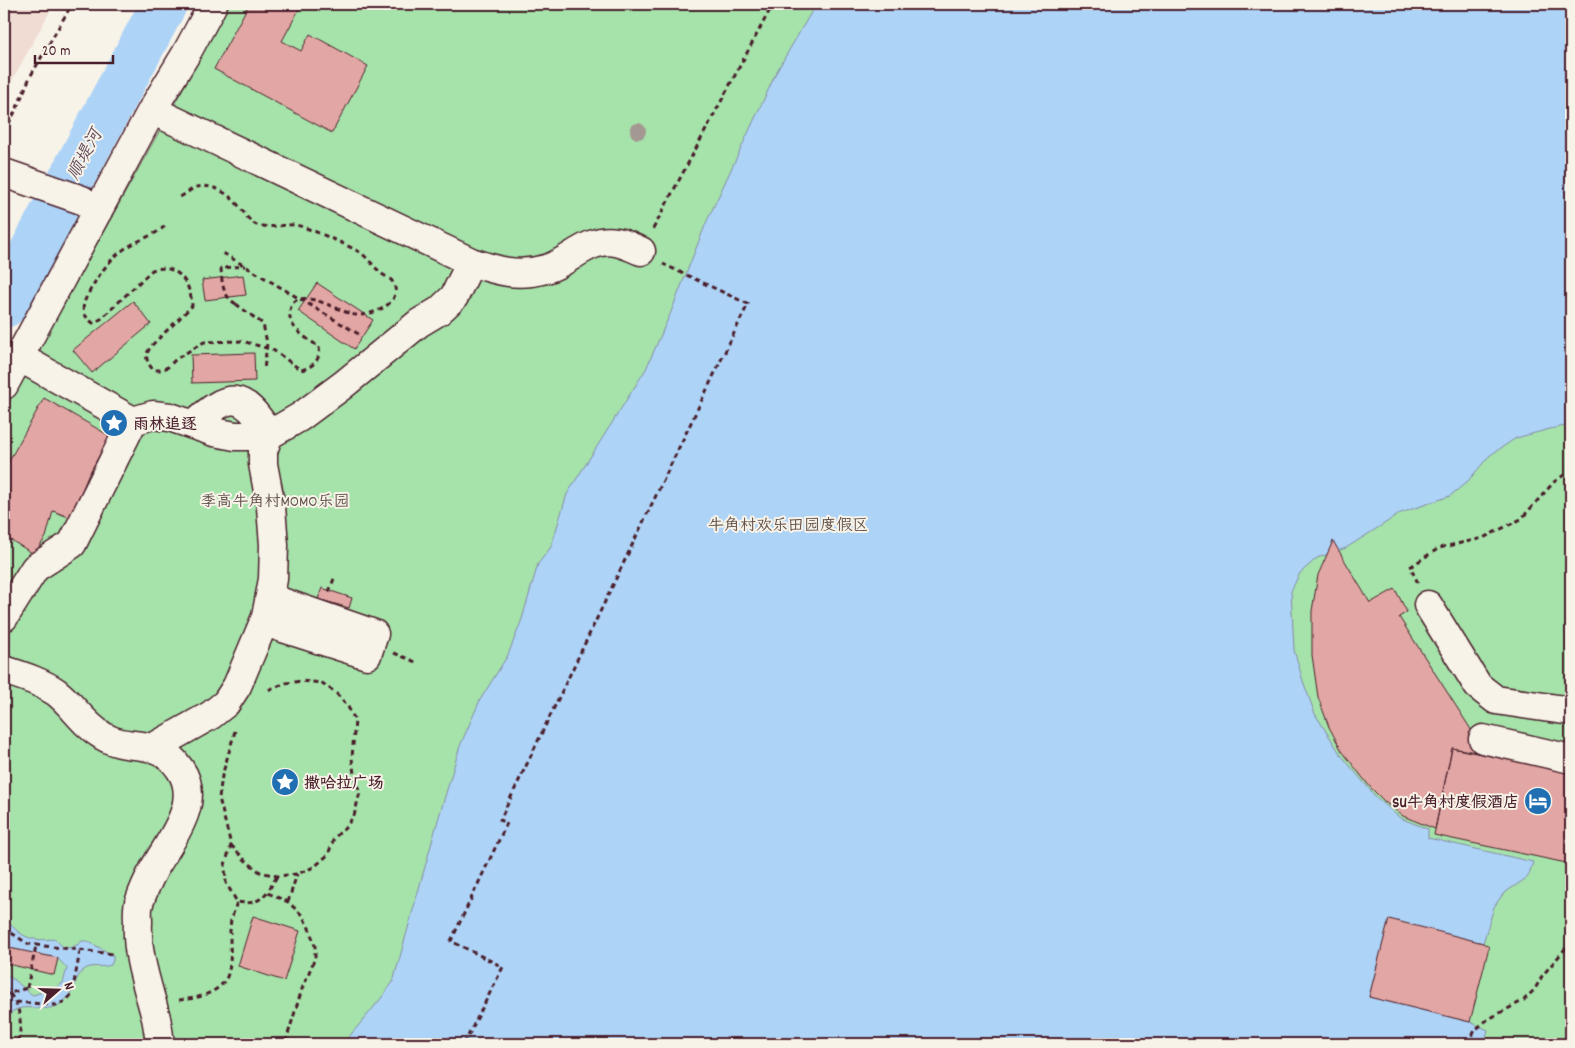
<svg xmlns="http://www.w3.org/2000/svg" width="1575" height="1048" viewBox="0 0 1575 1048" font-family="Dekko,'LXGW WenKai TC',sans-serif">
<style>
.built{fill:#f1dcd4}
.green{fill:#a5e3aa;stroke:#78816a}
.water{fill:#add3f7;stroke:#858ba5}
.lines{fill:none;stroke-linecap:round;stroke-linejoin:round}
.river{stroke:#add3f7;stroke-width:46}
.building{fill:#e2a7a4;stroke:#4a1f2b}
.minor-casing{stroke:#4a1f2b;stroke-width:31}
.path{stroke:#4a1f2b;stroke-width:3;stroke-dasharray:5 4;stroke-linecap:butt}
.minor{stroke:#f7f3e8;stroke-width:28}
.path-bridge{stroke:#4a1f2b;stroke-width:3;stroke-dasharray:5 4;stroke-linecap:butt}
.tree{fill:#a49992}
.labels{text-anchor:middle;stroke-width:4;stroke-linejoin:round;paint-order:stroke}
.poi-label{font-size:16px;font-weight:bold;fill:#4a1f2b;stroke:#f7f3e8;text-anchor:start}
.park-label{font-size:16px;fill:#61504b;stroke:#f7f3e8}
.water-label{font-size:18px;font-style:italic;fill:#634c5e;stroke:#f7f3e8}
</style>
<rect width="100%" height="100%" fill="#f7f3e8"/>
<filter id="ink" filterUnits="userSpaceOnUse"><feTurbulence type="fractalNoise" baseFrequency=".02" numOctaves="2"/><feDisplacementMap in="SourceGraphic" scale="10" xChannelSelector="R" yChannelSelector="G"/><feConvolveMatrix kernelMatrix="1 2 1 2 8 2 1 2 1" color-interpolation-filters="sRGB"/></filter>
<g filter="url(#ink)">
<path class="built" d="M4 4H54L4 95Z"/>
<path class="green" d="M230 4H1571V1044H4V411Z"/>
<path class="water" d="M816 4H1571V425L1550 429 1516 438 1489 456 1468 481 1450 496 1401 513 1346 548 1317 558 1300 573 1291 591 1294 650 1303 681 1315 714 1341 755 1375 796 1400 818 1428 829V838L1533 862 1528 877 1503 894 1494 907 1483 943 1389 920 1369 997 1470 1022 1488 1030 1484 1044H343C360 1023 378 1004 393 982L438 820 460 746 480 700 508 655 522 619 538 564 551 547 567 494 646 369 671 312 706 223 777 71Z
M4 921C11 923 14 929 20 933 31 941 42 940 55 939L62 946 69 948 77 945 82 941H87L113 955V960L111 965C102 968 95 965 87 968 73 974 75 998 57 1006 37 1014 17 997 4 1022V975C12 975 24 990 33 995L55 988 63 983 67 968 57 958 4 947Z"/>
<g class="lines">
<path class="river" d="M4 305 164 4"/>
</g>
<path class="building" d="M249 4H302L282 41 301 51 310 34 368 66 332 133 214 69Z
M243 275 246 295 205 300 202 280Z
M317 283 373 320 354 349 298 311Z
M133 301 151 324 92 373 73 350Z
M254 353 255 381 192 383 191 355Z
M44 398 110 436 88 476 71 518 53 511 46 537 34 554 4 536V470Z
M1333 541 1370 603 1395 589 1407 612 1399 617 1479 742 1477 752 1452 748 1435 829 1403 816 1386 803 1370 787 1342 751 1329 727 1318 697 1312 655V611L1318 575Z
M322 588 352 598 349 608 318 599Z
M1452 748 1571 773V864L1434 835Z
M253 916 300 931 284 981 238 966Z
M1389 919 1483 943 1489 947 1470 1022 1369 997Z
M4 947 58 958 54 975 4 963Z"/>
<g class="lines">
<g class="minor-casing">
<path id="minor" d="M152 110 471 262C498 271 517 277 546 269 570 262 588 237 616 242 624 243 633 248 641 251
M4 173 82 200 98 211
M4 385 152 110 186 54 213 4
M133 421 153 415 170 417 214 432 235 436H256L274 432 300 417 343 385 419 323 439 311 454 297 471 262
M1428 605 1478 686 1496 700 1571 711
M4 617 35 568 72 544 133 421 19 357
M264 622 367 655 374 634 270 598
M4 670C22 676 40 681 56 692 73 705 84 725 103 736 130 753 157 735 180 769 203 802 170 840 154 869 148 880 143 891 139 903 137 909 138 916 138 922 136 956 148 986 156 1018 158 1027 159 1036 160 1044
M1483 739 1571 759
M154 747 211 715 226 703 237 686 266 617 273 579 274 545 271 507 263 464V451L269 434C242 390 229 392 193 425"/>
</g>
<path class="path" d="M4 132 16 110 30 77 72 4
M165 226C155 235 143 238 131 245 111 256 99 274 88 294 81 307 81 314 93 323L101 319 152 270C177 262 191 283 192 306L151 346 146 355 148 363 153 370H161L168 367 176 359 204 342 242 341 273 350 301 370C313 367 321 360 319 347 307 338 287 328 290 311 294 281 342 314 356 315 373 316 406 302 392 281 389 277 383 276 380 272 373 266 369 259 361 253 354 248 303 225 295 225 284 224 272 228 261 226 252 225 247 217 242 210 232 196 215 183 197 187 191 189 186 194 180 197
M653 229 773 4
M223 253 362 336
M236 304C222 295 222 283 221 268L245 266
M1418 583 1410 567 1439 548 1483 538 1521 519 1554 482 1571 470
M329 592 335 576
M394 653 418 663
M235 731 222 776 219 798 231 845 225 865 226 883 237 902C261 906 266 895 277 876
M231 845 245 860 260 872 277 876 297 874 314 867 328 855 334 838 345 828 354 816 360 792 354 774 352 758 355 720 348 707 336 693 322 683 302 681 286 683 265 691
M268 893 288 902 302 915 309 928 315 946V958L302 989 285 1044
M288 902 297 874
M4 928 28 944 113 954
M4 987C20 1003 24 1023 17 1044
M27 988 36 946
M179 1000C196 999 222 993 228 974 233 958 228 938 231 920 233 914 235 908 237 902
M16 1002 56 1005 66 1001 72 994 80 951
M464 1044 503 967 451 941 507 823 500 820 748 304 663 264
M1469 1044 1475 1030 1487 1020 1524 1000 1535 989 1542 976 1571 942"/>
<use href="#minor" class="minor"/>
<path class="path-bridge" d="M236 304 263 324 267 343 264 370
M4 995 27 988"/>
</g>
<circle class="tree" cx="638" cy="131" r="8"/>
</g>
<defs>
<g id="sight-disc" transform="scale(1.4375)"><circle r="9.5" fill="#1f6fb2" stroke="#f7f3e8"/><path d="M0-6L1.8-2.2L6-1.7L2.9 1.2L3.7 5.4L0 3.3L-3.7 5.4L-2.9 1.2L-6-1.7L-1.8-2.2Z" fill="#fff"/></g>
<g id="hotel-disc" transform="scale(1.4375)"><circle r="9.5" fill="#1f6fb2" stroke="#f7f3e8"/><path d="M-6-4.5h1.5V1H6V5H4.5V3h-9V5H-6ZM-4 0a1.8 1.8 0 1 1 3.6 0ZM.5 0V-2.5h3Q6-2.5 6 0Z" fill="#fff"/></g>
</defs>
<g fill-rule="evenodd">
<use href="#sight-disc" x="114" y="423"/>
<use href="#sight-disc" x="285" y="782"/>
<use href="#hotel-disc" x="1538" y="801"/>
</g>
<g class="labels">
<g class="poi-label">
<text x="133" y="429">雨林追逐</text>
<text x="304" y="788">撒哈拉广场</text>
<text x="1519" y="807" text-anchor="end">SU牛角村度假酒店</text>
</g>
<g class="park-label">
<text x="275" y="506">季高牛角村MOMO乐园</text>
<text x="788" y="530">牛角村欢乐田园度假区</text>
</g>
<g class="water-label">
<text transform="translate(84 154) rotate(-62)" y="6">顺堤河</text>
</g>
</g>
<rect width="1575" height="1048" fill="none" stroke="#f7f3e8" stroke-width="20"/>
<rect x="10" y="10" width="1555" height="1028" fill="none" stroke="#4a1f2b" stroke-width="2" filter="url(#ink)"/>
<g transform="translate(58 990) rotate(70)" stroke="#f7f3e8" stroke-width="4" paint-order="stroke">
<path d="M0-4L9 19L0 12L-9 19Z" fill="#4a1f2b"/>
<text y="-8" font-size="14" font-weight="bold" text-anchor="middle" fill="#4a1f2b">N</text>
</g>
<path d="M35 55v8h78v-8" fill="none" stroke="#4a1f2b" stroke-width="2.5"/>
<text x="42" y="55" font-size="15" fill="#4a1f2b" stroke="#f7f3e8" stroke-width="4" paint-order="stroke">20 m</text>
</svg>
